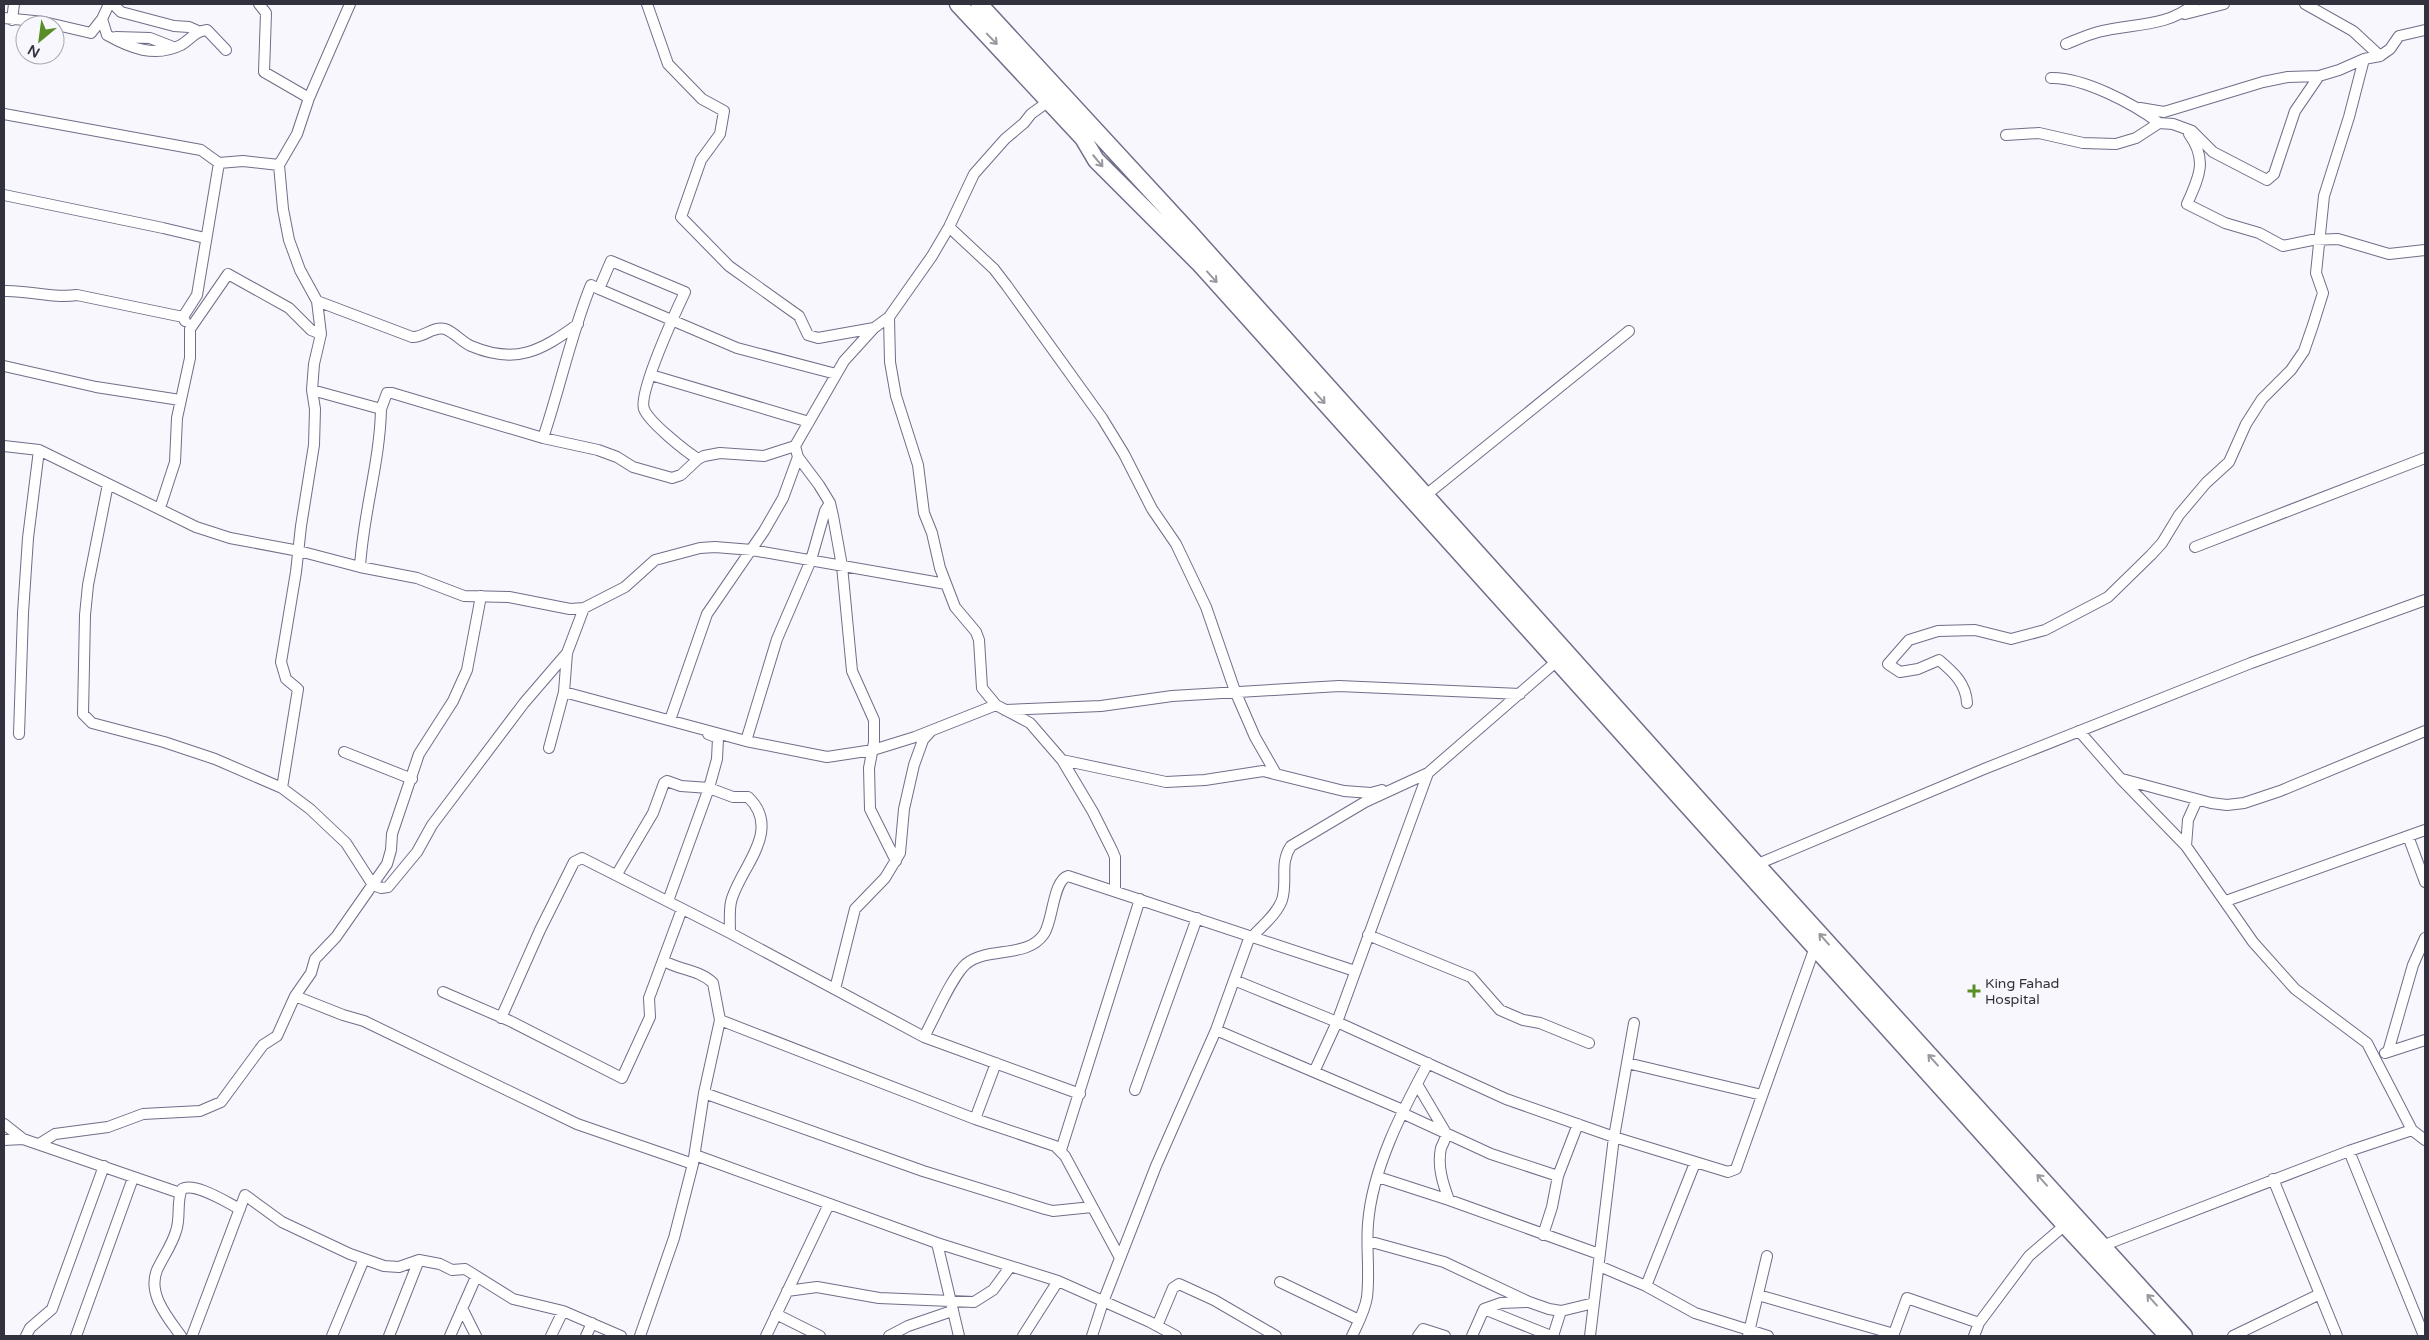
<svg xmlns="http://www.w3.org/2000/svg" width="2429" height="1340" viewBox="0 0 2429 1340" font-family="'Varela Round',sans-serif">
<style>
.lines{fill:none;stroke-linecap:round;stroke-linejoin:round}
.street-casing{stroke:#6e6f89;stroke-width:12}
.primary-casing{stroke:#6e6f89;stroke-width:19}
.street{stroke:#fff;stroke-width:10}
.primary{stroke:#fff;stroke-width:16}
.oneway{stroke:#98989e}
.poi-dot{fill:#598d26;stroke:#f7f7fd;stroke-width:2}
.labels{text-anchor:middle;stroke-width:4;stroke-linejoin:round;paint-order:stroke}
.poi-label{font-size:14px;fill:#31323d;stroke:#f7f7fd;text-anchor:start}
</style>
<rect width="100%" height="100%" fill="#f7f7fd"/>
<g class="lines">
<g class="street-casing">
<path id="street" d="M113 4 121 12 174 26 189 27 198 31
M259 4 266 13 264 72 309 98
M647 4 668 64 702 99 724 111 720 134 701 160 681 217 729 266 799 316 808 335 818 338 874 328
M2305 4 2353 31 2380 56
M2185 14 2224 4
M4 18 44 22 91 33 102 19 109 4
M102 19 107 35C130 48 155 58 181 45 191 39 195 31 207 30L226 50
M12 20 14 4
M116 37 150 38 173 47
M2066 44C2076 40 2087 35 2098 32 2132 23 2166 28 2194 4
M2051 78C2083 77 2134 104 2159 123
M2140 108 2164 112 2263 82 2288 77 2319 76 2339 70 2364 59 2380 56 2390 49 2399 36 2425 30
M4 114 201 150 219 163
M2189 134C2208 160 2199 177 2187 204L2225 223 2259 233 2283 246 2312 240 2338 239 2389 254 2425 250
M2006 135 2039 133 2083 143 2116 144 2136 138 2159 123 2173 124 2192 131 2213 152 2267 180 2274 174 2295 111 2319 76
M4 195 163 228 205 238
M949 227 994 269 1007 286 1102 418 1124 454 1152 509 1176 544 1206 607 1235 691 1255 737 1275 772
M599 289 737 348 836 374
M4 291C29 290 53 299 77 295L183 317 185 321
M317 301 412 337C424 338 432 326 445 329 454 332 462 342 471 346 516 365 541 351 578 324
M183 317 197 295 219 163 243 161 279 165
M889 317 890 362 896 396 918 465 924 513 932 533 940 568 955 607 976 632 979 640 982 688 996 705 1030 723 1062 760 1093 812 1112 850 1115 857V890
M4 366 96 387 180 400
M651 375 809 422
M312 390 381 409C380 462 363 514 360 567
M381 409 387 393H392L543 438 598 450 617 457 633 467 672 478 681 475 698 459 704 456 720 453 764 456 795 446 844 361 874 328 889 317 932 256 949 227 974 174 1005 139 1024 123 1031 114 1049 101
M543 438C560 388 571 334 591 285L599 289 611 261 685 292C676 311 638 393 644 409 649 422 685 451 698 459
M4 446 39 450 196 527 230 538 299 551 360 567 417 578 464 596 509 597 570 609 584 608 625 587 655 560 700 548 715 547 752 550 946 584
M795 446 798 457 819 485 830 503 833 516 842 566 852 671 874 720V742L869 768 870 809 896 861
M108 484 88 585 85 615 83 714 92 723 164 742 215 759 282 788 310 809 346 843 373 885 381 888 388 887 417 852 432 825 524 703 567 653
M1426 495 1629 331
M160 508 175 462 177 418 190 358V329L228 274 289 308 311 330 321 334
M2195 547 2425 458
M564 692 746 741 827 757 873 750 915 737 996 705
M1967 703C1966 683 1953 672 1939 660L1918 669 1900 672 1888 664 1909 640 1938 631 1975 630 2011 639 2045 630 2108 597 2151 555 2162 543 2179 515 2206 483 2229 462 2246 424 2262 399 2291 370 2304 351 2313 325 2323 293 2316 273 2324 196 2349 117 2364 59
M1005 710 1101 706 1172 696 1339 686 1520 694
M670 720 707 614 764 531 783 498 798 457
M2079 731 2121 779 2186 846 2253 942 2295 989 2367 1043 2412 1130 2425 1140
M19 734 23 613 28 538 39 450
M746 741 777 639 811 560 825 511 830 503
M549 748 564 692 567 653 584 608
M344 752 412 779
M1062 760 1166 782 1205 780 1263 771 1344 791 1371 793 1382 790
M2122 779 2211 803 2227 805 2244 803 2280 791 2425 731
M282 788 298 689 286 679 281 662 296 572 301 526 314 445 315 409 312 390 314 364 321 334 317 301 300 270 289 240 283 209 279 165 297 134 309 98 350 4
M2408 836 2425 882
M2186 846 2188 820 2197 800
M1753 866 1984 769 2251 663 2425 600
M617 874 653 813 664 783 667 781 681 786 709 788 717 759 718 738 708 734
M668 901 709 788 733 797H748C784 831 738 870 731 902 729 911 730 923 730 933
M2226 901 2425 830
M1368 935 1471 977 1500 1010 1523 1020 1540 1023 1589 1043
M1252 937C1262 926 1277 914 1282 900 1288 881 1279 863 1291 846L1365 802 1428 773 1557 661
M1234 980 1337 1022 1506 1099 1614 1137 1728 1172 1736 1169 1815 947
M835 989 855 909 885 878 900 853 904 809 914 765 923 740 931 731
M443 992 510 1021 622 1078 650 1017 649 998 682 909
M295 996 311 973 315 959 336 937 387 864 391 850 392 834 419 754 453 701 467 670 481 596
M501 1018 540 930 574 862 582 858 730 933 924 1037 1080 1094
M720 1020 975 1119 1055 1146 1065 1156 1120 1258
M1216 1030 1403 1110
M924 1037C934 1019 952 976 966 964 988 946 1027 959 1044 934 1053 921 1053 880 1068 876L1355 971
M2388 1052 2413 965 2425 938
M2385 1053 2425 1040
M1627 1063 1762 1095
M1314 1072 1337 1022 1428 773
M1417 1084 1446 1133C1446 1139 1443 1143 1441 1148 1437 1166 1443 1184 1449 1200
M1135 1090 1197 918
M704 1093 923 1171 1045 1209 1053 1211 1092 1207
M1402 1113 1491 1154 1558 1176
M975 1119 996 1063
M4 1124 23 1139 180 1193
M4 1140 23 1139
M39 1144 55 1134 108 1127 143 1114 200 1111 221 1102 263 1045 277 1036 295 996 343 1015 364 1021 577 1124 693 1164
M1061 1150 1140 899
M2349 1151 2424 1336
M695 1155 937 1243 1058 1281 1150 1322 1176 1336
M1378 1177 1449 1200 1599 1254
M2273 1179 2337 1336
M1543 1235 1552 1207 1558 1176 1578 1124
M1368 1241 1444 1262 1529 1302 1549 1309 1561 1311 1594 1303
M937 1243 959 1336
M2102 1246 2349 1151 2412 1130
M1599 1266 1646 1286 1695 1313 1768 1336
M1280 1282 1359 1320
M1646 1286 1695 1163
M787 1291 817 1287 879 1298 974 1302 993 1290 1010 1267
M1758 1295 1894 1334
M462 1308 476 1336
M1484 1309 1551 1336
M776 1314 820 1336
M1157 1326 1173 1288 1179 1284 1214 1300 1276 1336
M26 1336 30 1328 52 1309 104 1166
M76 1336 133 1178
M181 1336C168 1318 147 1294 157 1270 163 1257 172 1245 176 1231 181 1217 176 1202 182 1189 195 1182 226 1202 240 1209
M192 1336 245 1195 282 1222 350 1254 384 1266 399 1267 419 1260 440 1264 452 1270 465 1269 513 1299 563 1311 621 1336
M332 1336 364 1259
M389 1336 419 1260
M450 1336 476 1277
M551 1336 563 1311
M586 1336 592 1323
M640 1336 674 1238 693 1164 704 1093 720 1020 713 983C700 970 679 970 664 961
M766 1336 829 1204
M889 1336 908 1326 952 1311
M1023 1336 1058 1281
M1092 1336 1103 1302 1156 1166 1216 1030 1250 936
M1352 1336C1358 1323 1365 1311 1367 1297 1370 1273 1366 1248 1368 1224 1372 1169 1402 1111 1428 1063
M1418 1336 1423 1329 1445 1336
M1472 1336 1484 1309 1501 1303 1527 1302
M1553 1336 1561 1311
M1590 1336 1614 1137 1634 1023
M1748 1336 1767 1256
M1893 1336 1907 1298 1979 1323
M1974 1336 1979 1323 2029 1256 2065 1225
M2233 1336 2320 1294"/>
</g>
<g class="primary-casing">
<path id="primary" d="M958 4 1083 138 1096 160 1199 263 2065 1225 2168 1336
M979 4 1189 232 1757 865 2184 1336"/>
</g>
<use href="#street" class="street"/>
<use href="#primary" class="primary"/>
</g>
<defs><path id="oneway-shaft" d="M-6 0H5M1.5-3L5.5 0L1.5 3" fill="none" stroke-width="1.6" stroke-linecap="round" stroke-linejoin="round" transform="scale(1.25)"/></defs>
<g class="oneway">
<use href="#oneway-shaft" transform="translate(992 39) rotate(46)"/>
<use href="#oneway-shaft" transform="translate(1098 161) rotate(50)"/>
<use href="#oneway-shaft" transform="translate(1212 277) rotate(48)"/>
<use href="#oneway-shaft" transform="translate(1320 398) rotate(48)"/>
<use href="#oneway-shaft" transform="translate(1824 939) rotate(-132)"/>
<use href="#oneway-shaft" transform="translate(1933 1060) rotate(-132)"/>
<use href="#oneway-shaft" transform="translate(2042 1180) rotate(-132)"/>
<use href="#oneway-shaft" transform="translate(2152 1300) rotate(-132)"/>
</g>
<path class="poi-dot" d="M1971.5 983.5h5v5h5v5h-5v5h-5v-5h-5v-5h5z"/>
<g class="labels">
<g class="poi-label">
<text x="1985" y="988">King Fahad<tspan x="1985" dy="16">Hospital</tspan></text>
</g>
</g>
<rect width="2429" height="1340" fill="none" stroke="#31323d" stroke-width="10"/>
<g transform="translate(40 40) rotate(209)"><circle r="24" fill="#f7f7fd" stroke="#a8a8b0"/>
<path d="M0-4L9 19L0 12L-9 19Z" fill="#598d26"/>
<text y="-8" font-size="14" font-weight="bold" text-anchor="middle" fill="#31323d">N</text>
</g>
</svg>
